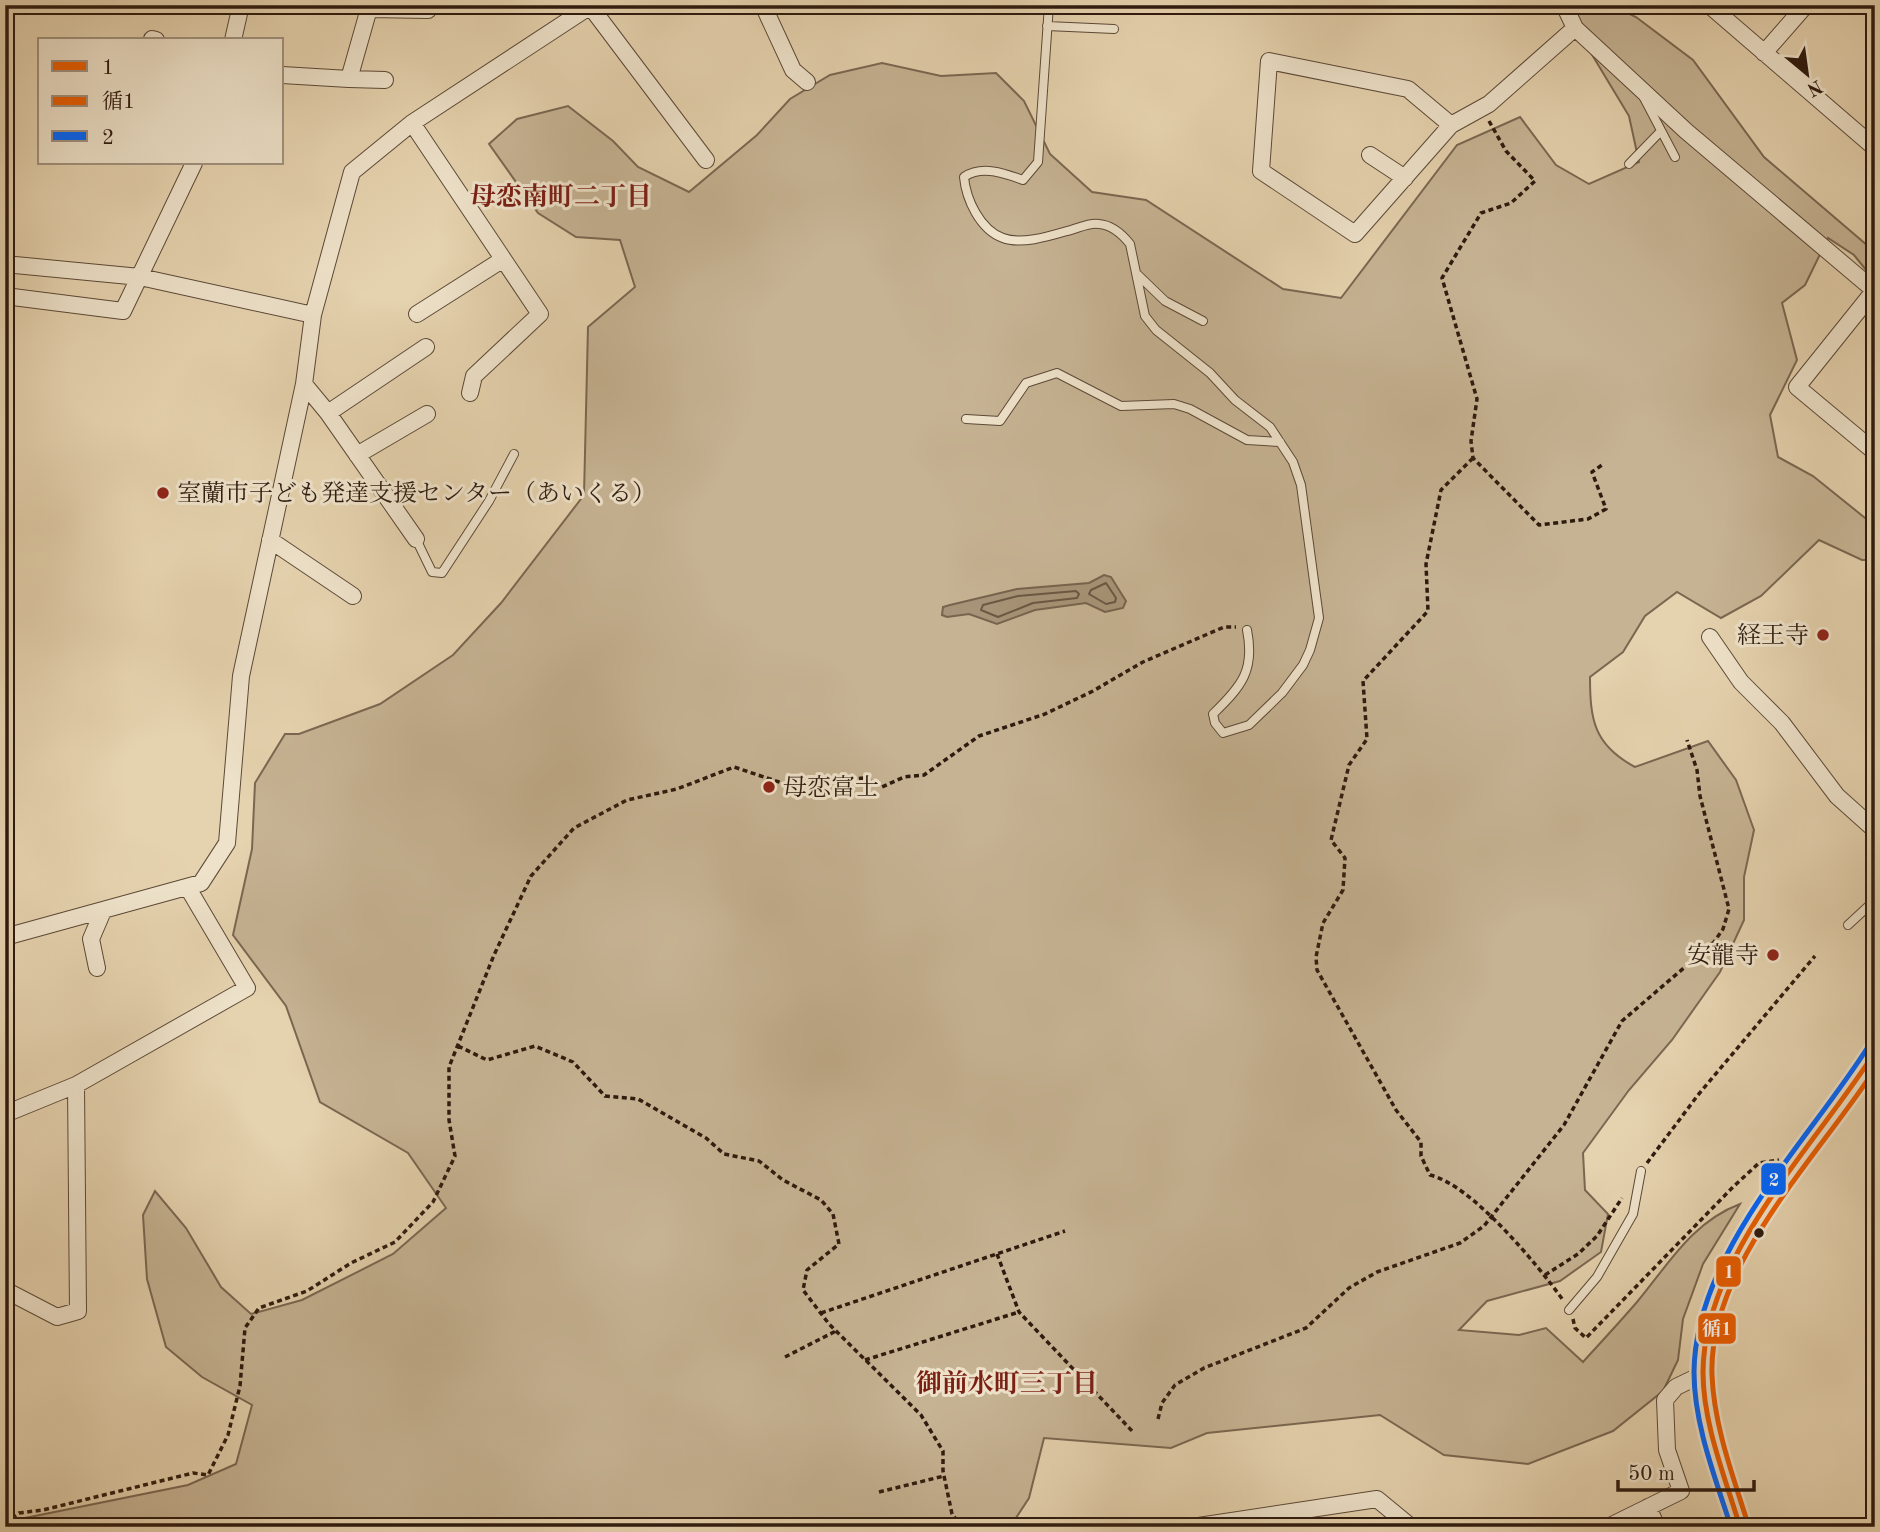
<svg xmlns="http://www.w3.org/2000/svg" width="1880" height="1532" viewBox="0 0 1880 1532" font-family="'Old Standard TT','Noto Serif JP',serif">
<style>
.green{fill:#c6b393;stroke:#7a6751;stroke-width:2}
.water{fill:#a79478;stroke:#77644e;stroke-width:2}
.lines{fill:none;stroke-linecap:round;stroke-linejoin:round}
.shore{stroke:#6a5844;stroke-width:2}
.service-casing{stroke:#5c4937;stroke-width:10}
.minor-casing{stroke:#5c4937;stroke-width:18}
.tertiary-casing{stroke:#5c4937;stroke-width:22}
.path{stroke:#2e1b0f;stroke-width:3.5;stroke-dasharray:5 3.5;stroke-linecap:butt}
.service{stroke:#eee2ca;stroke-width:8}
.minor{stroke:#eee2ca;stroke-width:16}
.tertiary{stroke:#eee2ca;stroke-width:19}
.bus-1-casing{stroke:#eee2ca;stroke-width:10}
.bus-2-casing{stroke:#eee2ca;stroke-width:10}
.bus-3-casing{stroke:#eee2ca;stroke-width:10}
.bus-1{stroke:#ea5e02;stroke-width:5}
.bus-2{stroke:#ea5e02;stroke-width:5}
.bus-3{stroke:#06f;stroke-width:5}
.poi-dot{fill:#8f2418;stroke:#eee2ca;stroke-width:2.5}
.bus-dot{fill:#2e1b0f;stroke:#eee2ca;stroke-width:2.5}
.labels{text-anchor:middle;stroke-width:6;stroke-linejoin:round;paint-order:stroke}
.poi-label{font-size:24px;fill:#2e1b0f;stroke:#eee2ca;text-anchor:start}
.neighbourhood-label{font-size:26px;font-weight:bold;fill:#7a1f14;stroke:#eee2ca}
.line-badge{stroke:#eee2ca;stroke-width:2.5}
.badge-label{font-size:19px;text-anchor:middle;font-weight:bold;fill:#fff}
</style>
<rect width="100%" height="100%" fill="#e5d2ae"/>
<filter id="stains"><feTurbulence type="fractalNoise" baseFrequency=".00286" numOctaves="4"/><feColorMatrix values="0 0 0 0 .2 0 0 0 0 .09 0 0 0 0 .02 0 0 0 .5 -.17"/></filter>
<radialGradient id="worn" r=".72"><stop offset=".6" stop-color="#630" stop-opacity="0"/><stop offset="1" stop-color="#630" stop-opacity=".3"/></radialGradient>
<path class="green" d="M1556 5H1611L1636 17 1693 60 1764 157 1875 252V281L1854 255 1828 238 1805 285 1782 303 1797 360 1770 415 1778 457 1813 476 1875 526V560H1862L1819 540 1761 596 1721 618 1677 592 1645 616 1623 652 1590 677C1590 720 1594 745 1635 767L1708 741 1736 780 1754 830 1744 877V920L1720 972 1672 1040 1629 1090 1583 1153 1585 1190 1608 1214 1601 1252 1560 1281 1487 1301 1459 1330 1519 1335 1546 1328 1583 1362C1601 1342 1619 1323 1637 1302 1668 1265 1692 1222 1740 1204L1703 1264 1683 1319 1678 1360 1663 1391 1613 1431 1528 1464 1444 1455 1380 1415 1207 1433 1171 1448 1044 1438 1029 1498 1010 1527H12L25 1518 188 1485 236 1464 252 1405 202 1377 166 1347 147 1279 143 1215 155 1191 186 1228 221 1287 251 1314 302 1300 393 1254 446 1208 408 1153 320 1102 286 1006 233 935 252 849 255 783 285 734H299L380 704 453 655 501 603 584 495 588 327 635 287 620 240 576 237 538 213 489 144 517 119 568 106 613 141 638 167 689 192 757 135 790 99 830 75 882 63 941 76 996 73 1024 101 1050 154 1092 192 1146 200 1283 289 1341 298 1457 145 1520 117 1556 165 1589 184 1639 162 1629 116 1591 53Z"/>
<path class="water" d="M1104 575 1111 577 1126 601 1123 608 1105 612 1086 603 1035 610 997 624 969 614 947 617 942 615 943 607 950 605 1017 589 1089 583Z"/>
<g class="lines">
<path class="shore" d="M1106 583 1116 598 1115 602 1106 604 1089 594 1091 590Z
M1076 591 1079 594 1077 598 1033 603 998 617 981 610 983 605 1018 596Z"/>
<g class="service-casing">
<path id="service" d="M1049 5 1038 162 1023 180C1004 173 982 165 964 177 966 199 980 230 1003 238 1021 245 1050 236 1067 231 1077 229 1089 222 1099 224 1112 225 1122 234 1130 244L1145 316 1156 330 1210 373 1235 400 1270 427 1293 462 1301 485 1319 618 1310 650 1303 665 1282 693 1249 725 1223 733 1215 723 1213 714C1242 686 1255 670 1247 630
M1047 26 1114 29
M1644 98 1675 157
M1629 164 1661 131
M1138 275 1165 301 1203 321
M966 419 1000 421 1026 383 1057 373 1121 406 1174 404 1190 409 1247 440 1280 442
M416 539 432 572 442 573 489 501 514 454
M1848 925 1875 900
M1569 1310 1597 1277 1633 1214 1641 1171"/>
</g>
<g class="minor-casing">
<path id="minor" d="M763 5 793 70 807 82
M1709 5 1875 148
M590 6 706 160
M369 9 428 10
M1575 28 1686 131 1875 291
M152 39 156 40
M233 40 241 5
M1764 53 1806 5
M282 75 349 79 370 5
M349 79 385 80
M412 123 540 314 474 376 470 393
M1451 125 1408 89 1269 61 1261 171 1355 234 1451 125 1489 104 1575 28 1564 5
M1370 155 1405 178
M15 265 140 277 313 315
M1874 291 1797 387 1875 452
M5 296 123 311 194 163
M417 314 502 260
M304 384 328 413 416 539
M328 413 426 347
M357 455 427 414
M270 540 353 596
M1710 637 1741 682 1782 723 1837 796 1875 830
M5 937 201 883 227 843 241 676 304 384 313 315 352 172 412 123 592 5
M97 968 91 939 103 911
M5 1114 76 1085 247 988 188 888
M5 1290 57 1317 78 1311 76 1085
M1648 1507 1657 1527
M1192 1527 1377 1499 1411 1527
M1608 1527 1681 1491 1667 1450 1665 1400 1676 1387 1703 1374"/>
</g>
<g class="tertiary-casing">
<path id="tertiary" d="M1740 1527C1725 1477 1704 1423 1703 1371 1700 1262 1821 1145 1875 1052"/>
</g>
<path class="path" d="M1489 121 1506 151 1535 181 1511 203 1481 213 1442 278 1477 399 1471 441 1473 458 1539 525 1588 519 1606 509 1592 472 1602 465
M1473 458 1441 490 1426 564 1428 611 1363 681 1367 739 1349 765 1331 840 1345 858 1343 890 1323 923 1316 957 1317 970 1396 1110 1421 1142V1156L1430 1175C1472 1185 1537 1264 1563 1300
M458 1046 487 1060 535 1046 573 1062 605 1096 638 1099 706 1138 724 1154 759 1161 783 1180 821 1200 833 1214 839 1244 807 1270 803 1290 829 1324 921 1415 943 1451V1471L952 1514 962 1527
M1647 1163 1698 1095 1815 956
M997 1254 1019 1312 1134 1433
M1545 1275 1578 1254 1597 1236 1622 1198
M821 1313 1065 1231
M1573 1319 1575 1328 1586 1338 1733 1187 1759 1163 1779 1160
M785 1357 836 1331
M865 1360 1019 1312
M1158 1419 1162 1403 1175 1385 1204 1368 1306 1328 1349 1288 1377 1272 1460 1243 1484 1226 1564 1125 1622 1021 1714 942 1723 929 1729 909 1700 796 1697 770 1687 740
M879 1492 944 1476
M5 1523 19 1513 43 1510 193 1473 208 1475 228 1435 240 1386 245 1328 259 1308 307 1291 351 1263 395 1242 433 1202 455 1156 449 1120V1067L494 955 531 876 574 828 627 800 677 789 734 767 788 785 864 778 882 787 904 777 924 775 979 736 1045 714 1093 691 1143 662 1224 627H1236"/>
<use href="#service" class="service"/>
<use href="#minor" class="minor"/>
<use href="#tertiary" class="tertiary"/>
<g class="bus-1-casing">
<path id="bus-1" d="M1740 1527C1725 1477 1703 1424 1703 1372 1704 1255 1815 1146 1875 1052"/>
</g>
<g class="bus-2-casing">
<path id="bus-2" d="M1748 1524C1733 1476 1714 1426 1712 1375 1708 1265 1819 1156 1875 1069"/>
</g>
<g class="bus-3-casing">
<path id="bus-3" d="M1731 1527C1715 1477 1694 1424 1694 1372 1695 1253 1807 1143 1868 1047"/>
</g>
<use href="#bus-1" class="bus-1"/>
<use href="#bus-2" class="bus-2"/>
<use href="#bus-3" class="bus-3"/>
</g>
<g class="poi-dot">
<circle cx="163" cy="493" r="7"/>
<circle cx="1823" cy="635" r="7"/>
<circle cx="769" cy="787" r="7"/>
<circle cx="1773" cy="955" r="7"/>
</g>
<circle class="bus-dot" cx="1759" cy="1233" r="6"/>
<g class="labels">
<g class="poi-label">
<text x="177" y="501">室蘭市子ども発達支援センター（あいくる）</text>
<text x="1809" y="643" text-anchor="end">経王寺</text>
<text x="783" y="795">母恋富士</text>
<text x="1759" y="963" text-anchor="end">安龍寺</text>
</g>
<g class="neighbourhood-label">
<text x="561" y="205">母恋南町二丁目</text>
<text x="1007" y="1392">御前水町三丁目</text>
</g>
</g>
<g class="line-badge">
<rect x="1760" y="1162" width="27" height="34" rx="7" fill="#06f"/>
<rect x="1715" y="1255" width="27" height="33" rx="7" fill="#ea5e02"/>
<rect x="1697" y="1312" width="40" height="33" rx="7" fill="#ea5e02"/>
</g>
<g class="badge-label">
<text x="1774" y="1186">2</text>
<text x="1729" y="1278">1</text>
<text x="1717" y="1335">循1</text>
</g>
<rect width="1880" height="1532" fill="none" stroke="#e5d2ae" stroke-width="28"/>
<rect x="7" y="7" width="1866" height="1518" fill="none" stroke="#2e1b0f" stroke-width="3.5"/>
<rect x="14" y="14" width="1852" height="1504" fill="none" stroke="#2e1b0f" stroke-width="2"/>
<rect x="38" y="38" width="245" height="126" fill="#eee2ca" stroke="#a1927f" stroke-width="2"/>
<rect x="52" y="61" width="35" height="10" fill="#ea5e02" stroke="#a1927f" stroke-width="2"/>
<text x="102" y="74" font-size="21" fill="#2e1b0f">1</text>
<rect x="52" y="96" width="35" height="10" fill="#ea5e02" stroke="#a1927f" stroke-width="2"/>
<text x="102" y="108" font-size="21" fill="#2e1b0f">循1</text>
<rect x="52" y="131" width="35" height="10" fill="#0066ff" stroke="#a1927f" stroke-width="2"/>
<text x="102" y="144" font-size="21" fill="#2e1b0f">2</text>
<g transform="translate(1807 74) rotate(151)" stroke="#eee2ca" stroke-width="5" paint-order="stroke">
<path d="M0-5L12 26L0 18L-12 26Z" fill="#2e1b0f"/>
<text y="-10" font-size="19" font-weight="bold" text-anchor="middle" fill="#2e1b0f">N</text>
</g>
<path d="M1618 1480v10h136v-10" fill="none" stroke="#2e1b0f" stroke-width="3.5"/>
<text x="1628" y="1480" font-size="21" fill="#2e1b0f" stroke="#eee2ca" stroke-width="5" paint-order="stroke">50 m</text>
<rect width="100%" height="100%" filter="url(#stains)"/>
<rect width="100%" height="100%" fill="url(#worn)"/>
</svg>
